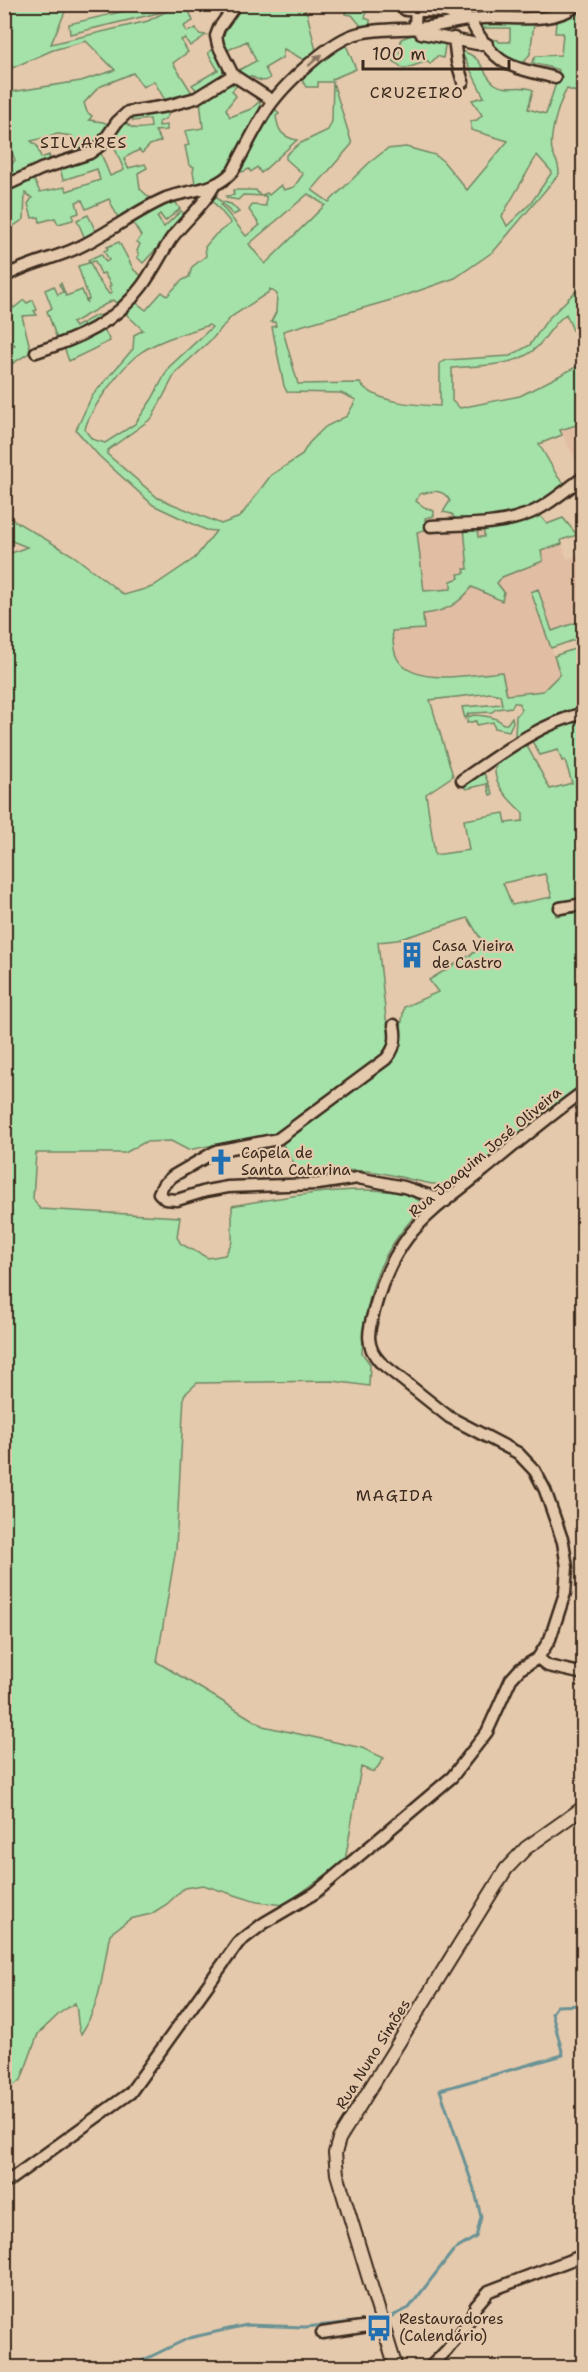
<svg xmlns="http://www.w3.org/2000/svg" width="588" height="2372" viewBox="0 0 588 2372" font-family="'Shantell Sans',sans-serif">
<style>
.built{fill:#e1bda4}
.green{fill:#a5e2a9;stroke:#708664;stroke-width:1.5;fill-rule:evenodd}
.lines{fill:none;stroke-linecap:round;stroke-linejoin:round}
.stream{stroke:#699295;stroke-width:3}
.minor-casing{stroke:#3b2a1e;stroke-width:15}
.tertiary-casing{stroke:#3b2a1e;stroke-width:16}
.minor{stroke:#e5c9ac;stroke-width:10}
.tertiary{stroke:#e5c9ac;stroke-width:12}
.oneway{fill:#88725e}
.labels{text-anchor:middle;stroke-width:4.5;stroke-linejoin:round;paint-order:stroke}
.poi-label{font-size:15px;fill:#3b2a1e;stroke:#e5c9ac;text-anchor:start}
.street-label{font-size:15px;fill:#3b2a1e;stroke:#e5c9ac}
.neighbourhood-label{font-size:16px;letter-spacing:1.5px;fill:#3b2a1e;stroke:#e5c9ac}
</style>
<rect width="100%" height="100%" fill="#e5c9ac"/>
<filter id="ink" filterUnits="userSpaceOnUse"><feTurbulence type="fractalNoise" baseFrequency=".0167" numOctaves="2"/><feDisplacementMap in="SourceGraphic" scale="12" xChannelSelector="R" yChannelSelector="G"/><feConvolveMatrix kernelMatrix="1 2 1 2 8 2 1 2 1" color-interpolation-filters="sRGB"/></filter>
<g filter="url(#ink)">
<path class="built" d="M583 423V464L579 466 560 430Z
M490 526 482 563 561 541 567 559 583 553V637L551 648 560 674 543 691 507 695 502 672 425 677 406 669 397 657 392 630 423 629V614L452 589 424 591 417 531Z"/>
<path class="green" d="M5 5H68L51 44 148 21 178 5H206L189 11 193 21 184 26 187 32 196 28 199 34 206 35 190 46 185 38 181 40 188 52 173 63 194 96 166 102 154 81 143 87 133 73 99 87 84 103 87 112 92 116 89 120 103 122 110 125C101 139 92 149 75 154L72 136 58 134 31 141 37 146 41 158 49 155 51 161 10 179V166L15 160 10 148 5 149V93L81 81 115 70 86 41 53 50 5 71Z
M150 5H168L158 13 70 34 69 24Z
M241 5H302L307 13 316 51 306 61 284 49 282 58 265 68 270 78C264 84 257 79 250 76L246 79 239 70 256 61 247 41 226 51C213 34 228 17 241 5Z
M347 5H368L365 18 370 20V27H362L352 15 345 14Z
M472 5H521L520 13 471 12Z
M583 8V103L576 92 567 89C559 102 549 135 552 151 555 161 559 160 559 174L494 251 455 278 398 298 283 331 298 384 360 383C376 403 415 405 440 406V363L447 360 510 356 530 345 547 320 583 284 580 321 583 329V349L578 342 566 314C554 323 548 335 538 346 518 368 479 365 452 368V401L460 408 520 396 576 367 583 368V423L560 430 562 435 539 444 558 477 566 485 540 505 517 515 455 519 452 514 443 512 450 501C443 488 432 491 420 494L416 501 424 507 434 511V516L425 518V530L417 532 424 591 451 589V581L459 578 458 574 465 573 464 569H468L464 528 477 527 478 537H484V531H479V527L527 521 538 513 547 524 563 518 577 535 583 533V537L577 535 561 540 562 544 541 551 543 561 502 577 497 583 504 592 502 601 472 587C459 604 445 612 423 614L424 629 392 631C393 639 393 651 397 658 413 688 474 674 502 672L507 695 543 691 560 674 554 656 583 646V708L557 715 515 736 516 716 521 710 519 703H514L512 707 496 709 492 712 473 713 468 714 465 719 462 707 502 704 500 695 491 693 430 700 453 776 426 794 435 855 469 850 464 820 504 813 506 823 523 821V813C510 801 490 782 496 763L526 744 550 789 572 783 565 760 562 761 558 750 540 755 532 741 557 726 583 718V899L560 901 554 907 556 916 583 911V1084L455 1184C426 1188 397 1173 367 1171 345 1169 322 1172 301 1175L276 1133 188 1150 171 1141 145 1142 125 1153H36L33 1199 40 1209 180 1217 177 1237 181 1244 208 1258 225 1255 232 1242V1206C271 1199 390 1176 421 1202V1210C378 1252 366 1294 362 1353L370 1364 369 1386 333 1381 197 1383 184 1395 176 1548 157 1662 263 1726 362 1748 384 1758 374 1772 361 1767 345 1861 284 1905 257 1902 203 1885 184 1888 167 1904 151 1914 130 1919 110 1934C102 1972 103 1999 81 2034 76 2024 79 2014 75 2003L60 2013 38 2034 21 2080 5 2091 4 556 27 547 12 541 5 535V515L74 556 124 595 152 587 195 558 216 531 206 530 153 505 99 456 76 430 92 396 133 349 134 335 143 330 125 313 134 301 146 310 162 292 167 296 181 281 189 277 192 267 206 256 205 247 215 235 231 223 211 199 217 197 220 201 231 204 239 212 233 215 223 204 221 205 246 236 260 225 249 210 252 205 266 206V196L243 195 238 200 227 198 226 196 234 195 233 190H256L260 196 267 193 269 195 281 185 284 190 294 187 303 174 286 159V155L299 144 328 130 332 121 333 82H318V87H306L301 78 325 57 346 45 356 69 332 79 352 144 312 190 329 202 369 163 387 149 406 147 435 155 443 161 467 190 508 141 471 130V121L477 120 482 115 472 100 484 97 461 51C485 57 481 74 495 84 507 92 521 84 533 90L528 109 546 114 556 83 561 75 558 74 559 70 534 63 532 68 529 67 536 56 561 55 563 33H555L556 22 563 20ZM537 155 552 172 531 203 507 226 502 216ZM308 194 325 205 265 264 249 244ZM270 289 277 294 276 312 271 322H275L276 326 272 327 284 386 287 392 341 393 356 400 347 416 325 427 309 443 301 456 271 475 240 517 221 524 158 498 107 454 108 450 152 418 176 372 213 338 231 317 269 292ZM209 325 212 327 169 367 152 399 135 424 105 443 92 439 85 430C88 411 124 364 140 353 160 339 187 333 209 325ZM545 874 552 897 512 905 503 883ZM468 918 485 946 429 980 438 992 404 1007 398 1048 386 1019 378 942 397 940Z
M476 23 534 24 530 54 522 65 500 54 487 39 498 40 499 42H510V28H484V35Z
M414 34 446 40 443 58 437 56 430 64 428 61 404 69 392 60 400 52 401 39Z
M215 48C229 78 225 76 199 93L192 85 218 70 208 53Z
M238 84 232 91 236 96 226 109 230 117 251 109 260 101V114L229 171 222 178 196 188 193 172 194 167 189 165 185 146 189 145 185 131 203 128 200 100 227 85Z
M274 107 279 114 276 116C278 131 282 137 297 140L261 173 257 167 251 172 249 169 242 172 240 171Z
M169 108C169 116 167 119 159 122V126L167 125V130L155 131 161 141 150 145 142 153 139 150 124 158 128 168 145 164 147 168 138 173 140 189 151 199 119 220 109 199 86 209 82 200 76 202 79 213 73 215V220L58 224 55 218 40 222 39 217 32 218 28 204 32 198 25 193 24 219 12 227 11 218 5 219V189L19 185 32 176 40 192 65 187 67 191 100 180 97 169 63 180 60 168 100 151 110 176 124 170 111 139 123 119C131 131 138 129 151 127L150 119 133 121 131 115Z
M174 200 180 209 165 221 160 214 157 217 164 227 181 211 187 216 143 263 137 257 139 255 137 251 140 244 137 242 141 236 132 221Z
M88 215 97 234 86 241 77 220Z
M119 242 134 270 144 278 121 308 113 300 72 323 75 327 97 315 99 316 104 314 108 317 103 321 57 339 47 311 52 308 45 290 54 286 58 295 63 292 59 284 61 283 66 296 82 290 87 303V300L89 299 78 266 89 263 88 260 101 254 106 262 109 260 104 251 108 249 107 247ZM95 261 101 274 104 273 111 285 109 287 112 292 109 294 96 277 90 262Z
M24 300 27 303 33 300 37 310 34 311 37 315 22 316 31 352 10 365 5 360V352L15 345 5 336V306L9 302 14 308Z
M104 329 110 341 69 361 64 347Z
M538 589 552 631 583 620V637L551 648 531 592Z
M474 715C484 716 496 716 503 724H507L512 717 513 722 509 731 495 728 493 722 477 725 476 721 467 723 468 717Z
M484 773 493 794 490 795 487 784 466 789 462 785Z"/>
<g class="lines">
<path class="stream" d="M386 2319 409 2308 453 2251 476 2237 481 2217 475 2192 440 2090 563 2055 552 2013 557 2006 584 2005
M127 2368 189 2338 247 2325 305 2327 375 2320"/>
<g class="minor-casing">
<path id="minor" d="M236 4 219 28 216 36 218 45 233 75 273 101
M397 4 406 10 446 12 470 19
M416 11 415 24 421 33 477 44H487
M470 20C477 34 491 55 506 63 520 71 540 73 555 78
M454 38 457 62 463 82
M4 183H11L41 169 90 153 101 145 117 122 128 112 167 106 196 98 233 75
M4 277C27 263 54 259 77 248 108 234 135 211 166 198 190 189 215 192 233 171 244 151 254 130 266 111 282 86 331 39 360 33 380 28 407 30 428 27 446 25 464 19 483 18 517 16 550 25 580 4
M36 352C78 339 115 323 142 286 153 271 161 254 171 239 185 220 203 207 214 186
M431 526C461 524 496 526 525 515 546 508 565 490 584 477
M462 780C500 754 538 724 584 713
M560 908 584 904
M394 1025C397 1039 395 1049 386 1059L278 1139 216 1151 173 1176 163 1185 159 1193 165 1199 177 1200 206 1191 228 1187 318 1184 358 1178 404 1187 446 1201
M584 1091C549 1116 516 1144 483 1171 458 1192 428 1211 408 1237 391 1259 381 1284 374 1311 368 1331 365 1346 380 1362L449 1417 518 1453 535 1471 545 1490 563 1542 567 1567 565 1593 550 1639 538 1658 548 1666 584 1674
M4 2184 130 2093 238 1943 264 1923 315 1893 452 1777 487 1732 511 1679 520 1669 538 1658
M322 2333 382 2324
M429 2368 447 2350 468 2323 476 2306 489 2291 584 2255"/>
</g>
<g class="tertiary-casing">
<path id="tertiary" d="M396 2368 337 2174 335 2153 339 2139 506 1869 526 1848 584 1807"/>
</g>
<use href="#minor" class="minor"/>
<use href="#tertiary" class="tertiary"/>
</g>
<defs><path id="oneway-solid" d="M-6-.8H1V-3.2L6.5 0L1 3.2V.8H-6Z" transform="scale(1.5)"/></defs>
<use class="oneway" href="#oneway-solid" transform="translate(315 60) rotate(-42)"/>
</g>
<defs>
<g id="building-bare" transform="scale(2.07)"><path d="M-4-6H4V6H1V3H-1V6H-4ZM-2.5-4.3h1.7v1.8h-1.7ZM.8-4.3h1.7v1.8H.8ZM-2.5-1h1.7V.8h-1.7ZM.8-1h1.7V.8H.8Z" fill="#1f6fb2" stroke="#e5c9ac" stroke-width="2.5" paint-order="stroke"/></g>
<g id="church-bare" transform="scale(2.07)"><path d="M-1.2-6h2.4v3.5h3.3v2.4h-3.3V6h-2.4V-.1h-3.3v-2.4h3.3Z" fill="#1f6fb2" stroke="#e5c9ac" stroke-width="2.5" paint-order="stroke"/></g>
<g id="bus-bare" transform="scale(2.07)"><path d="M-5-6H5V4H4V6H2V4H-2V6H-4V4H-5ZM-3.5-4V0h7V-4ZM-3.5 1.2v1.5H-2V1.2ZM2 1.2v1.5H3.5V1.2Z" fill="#1f6fb2" stroke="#e5c9ac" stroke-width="2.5" paint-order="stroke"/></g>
</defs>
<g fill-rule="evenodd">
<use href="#building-bare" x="412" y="955"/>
<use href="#church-bare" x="221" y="1162"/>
<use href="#bus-bare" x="379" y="2328"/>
</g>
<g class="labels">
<g class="poi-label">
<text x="432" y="951">Casa Vieira<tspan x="432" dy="17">de Castro</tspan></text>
<text x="241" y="1158">Capela de<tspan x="241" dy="17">Santa Catarina</tspan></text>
<text x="399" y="2324">Restauradores<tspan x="399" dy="17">(Calendário)</tspan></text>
</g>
<g class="street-label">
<text transform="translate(485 1152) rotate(-40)" y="5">Rua Joaquim José Oliveira</text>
<text transform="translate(373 2054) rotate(-58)" y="5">Rua Nuno Simões</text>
</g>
<g class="neighbourhood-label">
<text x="417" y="98">CRUZEIRO</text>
<text x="84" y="148">SILVARES</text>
<text x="395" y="1501">MAGIDA</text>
</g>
</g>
<rect width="588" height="2372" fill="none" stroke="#e5c9ac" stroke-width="24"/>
<rect x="12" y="12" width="564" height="2348" fill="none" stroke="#3b2a1e" stroke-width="2" filter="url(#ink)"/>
<path d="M363 60v9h146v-9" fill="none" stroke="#3b2a1e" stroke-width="3"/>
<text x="372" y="60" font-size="18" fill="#3b2a1e" stroke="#e5c9ac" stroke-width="4.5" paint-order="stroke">100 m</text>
</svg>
